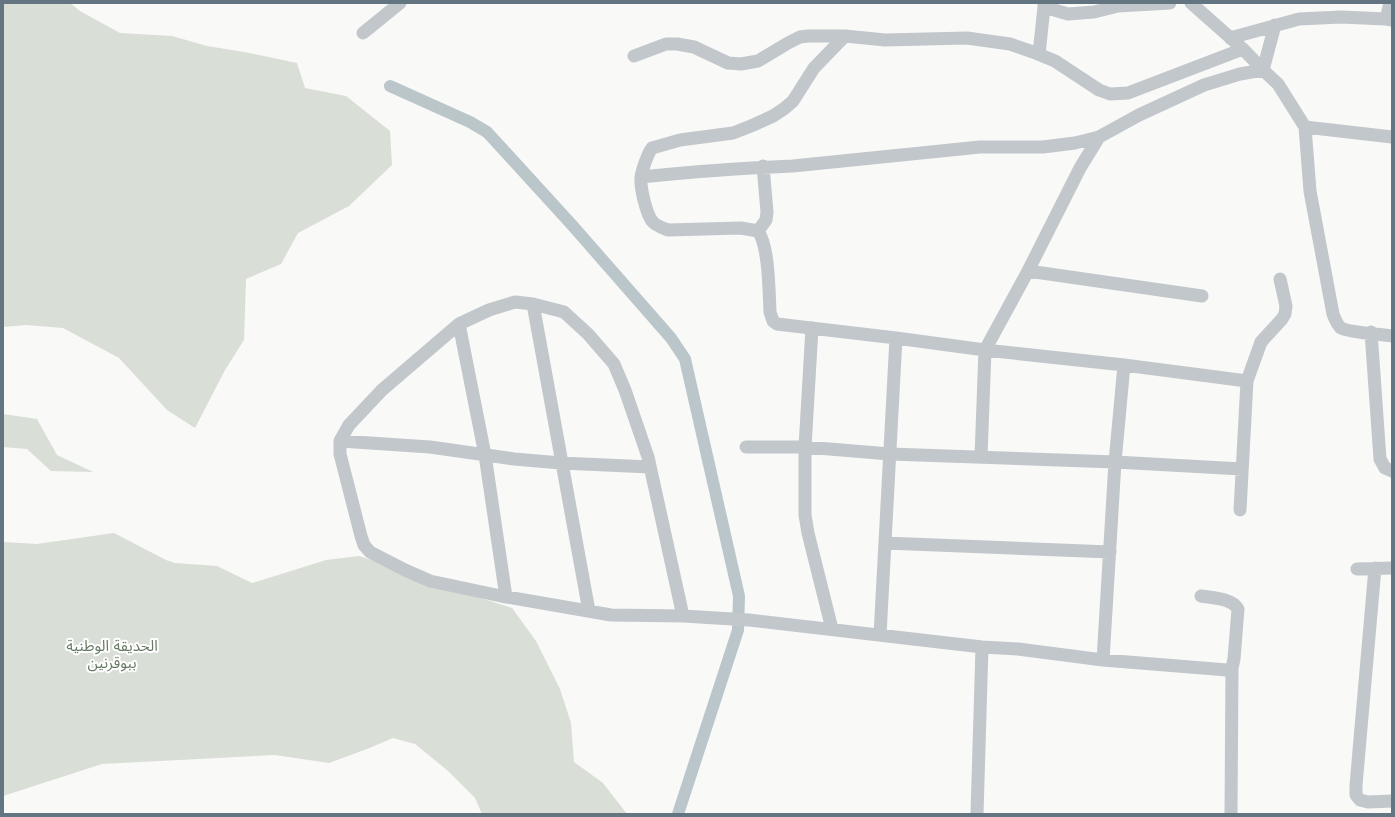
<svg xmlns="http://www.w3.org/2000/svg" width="1395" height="817" viewBox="0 0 1395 817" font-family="Jost,'Noto Sans Arabic',sans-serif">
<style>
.green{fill:#d9ded6}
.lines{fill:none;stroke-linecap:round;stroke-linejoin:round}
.canal{stroke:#bac6ca;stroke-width:12}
.minor{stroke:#c2c7cb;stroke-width:13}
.labels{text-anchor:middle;stroke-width:4;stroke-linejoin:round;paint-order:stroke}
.park-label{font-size:15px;fill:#677a63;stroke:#fff}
</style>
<rect width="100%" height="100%" fill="#f9f9f7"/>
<path class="green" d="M3 3H70L80 11 120 33 172 36 207 46 244 52 297 63 305 88 346 96 390 131 392 165 349 206 298 233 281 264 246 279 244 340 225 370 195 428 167 410 119 358 63 328 26 325 3 327Z
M3 414 37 419 57 455 93 472 51 471 27 449 3 447Z
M114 533 166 560 175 563 217 566 252 583 326 560 359 556 390 566 425 586 465 593 512 608 536 641 560 689 571 723 574 762 603 783 627 814H482L475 798 447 770 415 744 393 738 367 749 329 763 275 755 102 764 3 796V542L37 544Z"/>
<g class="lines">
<path class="canal" d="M390 86 470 122 487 132 572 225 671 338 685 359 739 596 738 630 678 814"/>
<path class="minor" d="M1044 3V7L1068 14 1094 12 1118 6 1170 3
M1191 3 1243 49 1263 70 1275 25
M1386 19 1390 3
M363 33 400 3
M845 36 814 68 793 101 785 108 773 116 751 126 733 133 680 140 652 148C648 153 642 170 641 177 640 187 646 213 652 221 656 226 663 228 668 230L741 228 758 231C769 246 769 292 770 312L773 321 777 324 896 338 985 350 1124 365 1247 381
M1230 38 1299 19 1341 17 1386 19 1392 20
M1039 54 1044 7
M634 56 666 44H677L694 47 728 63 741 64 758 61 788 43 800 37 808 36H845L885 40 967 38 1010 44 1033 52 1055 61 1099 90 1110 94 1128 93 1243 49
M1305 127 1392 137
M641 177C692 172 742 168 793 166L980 147H1043L1075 143 1099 137
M758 231 766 220 767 212 763 166
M1028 271 1202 296
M533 304 589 611
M459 324 485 455 506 597
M812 328 805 447V515L808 533 832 629
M1371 332 1380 459 1385 468 1392 471
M340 441 430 447 514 459 561 463 650 467
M746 447H805L890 454 1115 462 1242 469
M981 457 985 350 1028 271 1080 168 1099 137 1139 115 1204 85 1240 74 1263 70 1278 84 1305 127 1310 191 1333 314C1335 319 1337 325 1341 328 1351 333 1380 334 1392 336
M1240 510 1247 381 1261 342 1282 319 1285 314 1286 306 1280 279
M885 543 1110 552
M1375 568 1356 785V795L1360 800 1368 802 1392 801
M1357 569 1392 568
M683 616 648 457 625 390 614 364 588 334 564 312 533 304 515 302 489 310 459 324 382 390 349 425 340 441V454L361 536 364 545 370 552 405 570 430 581 501 596 611 615 683 616 749 620 982 647 1018 649 1103 660 1227 670 1232 668 1234 659 1238 609C1232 598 1212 598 1201 596
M880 635 896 338
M1103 660 1115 462 1124 365
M977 814 982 647
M1231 814 1232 668"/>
</g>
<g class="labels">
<g class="park-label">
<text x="112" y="651">الحديقة الوطنية<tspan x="112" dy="17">ببوقرنين</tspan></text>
</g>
</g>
<rect width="1395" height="817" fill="none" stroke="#647582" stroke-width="8"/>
</svg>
